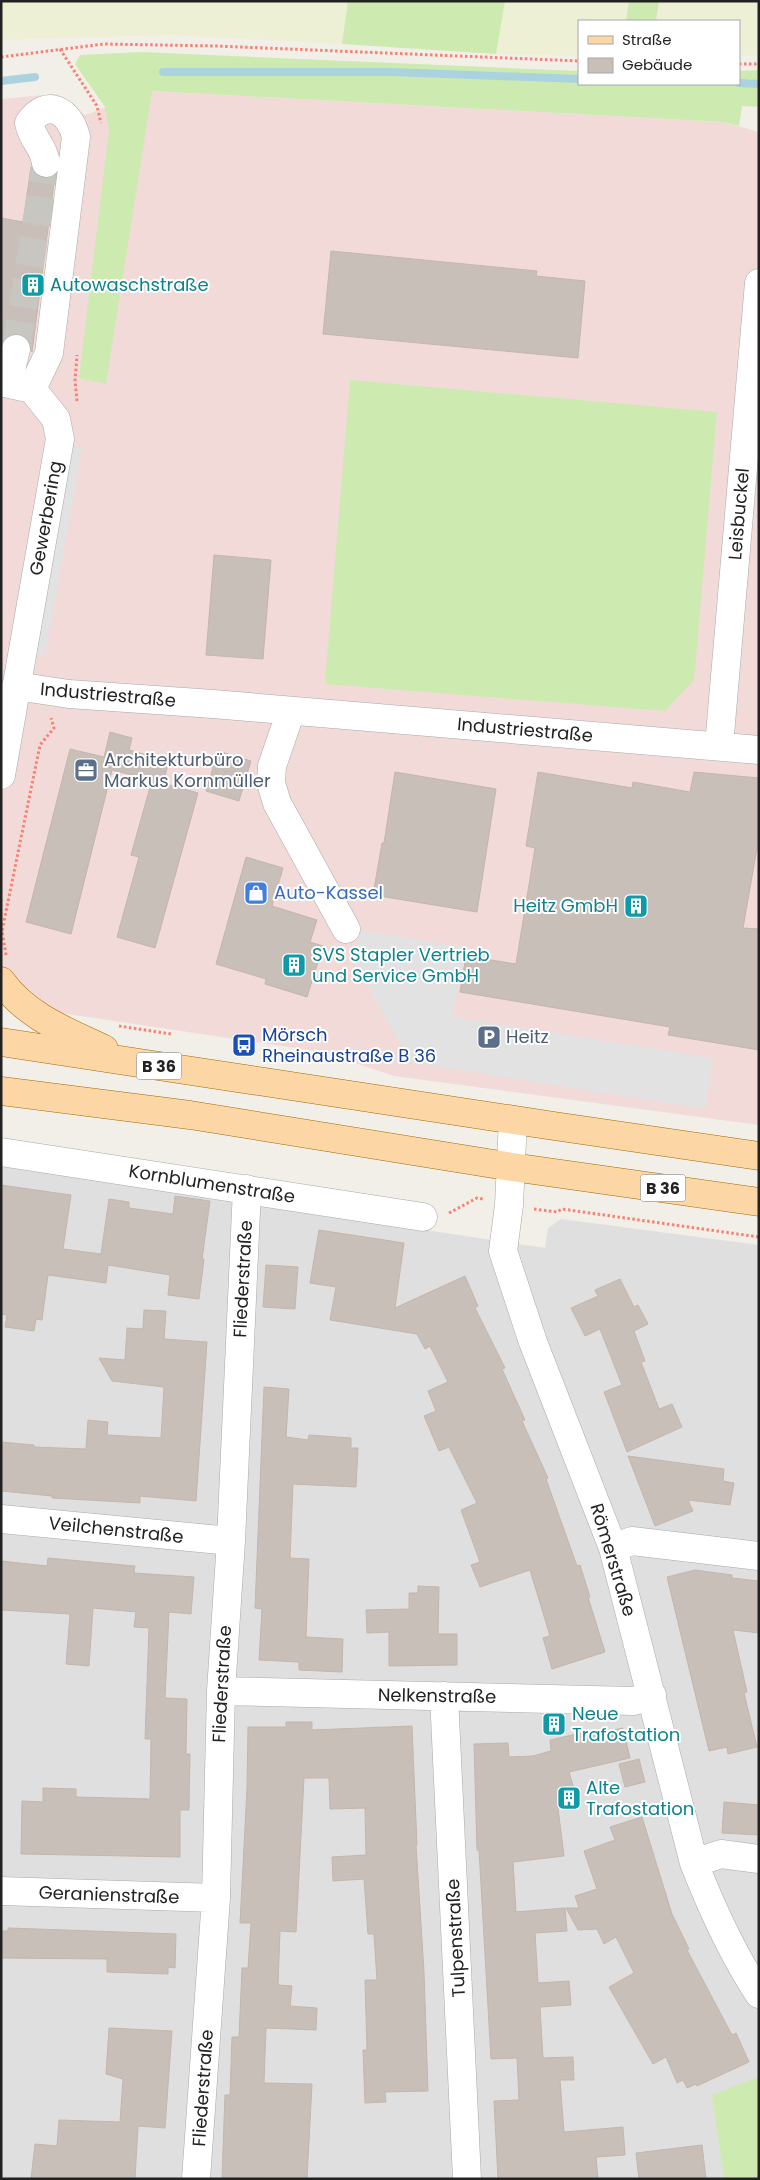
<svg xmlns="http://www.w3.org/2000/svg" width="760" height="2180" viewBox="0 0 760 2180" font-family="Poppins,sans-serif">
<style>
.residential{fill:#e0dfdf}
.commercial{fill:#f2dad9}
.farmland{fill:#eef0d5}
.grass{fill:#cdebb0}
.parking{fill:#e2e2e2}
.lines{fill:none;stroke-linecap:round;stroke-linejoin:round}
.stream{stroke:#aad3df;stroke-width:8}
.building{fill:#c7bfb8;stroke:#c4b6ab}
.minor-tunnel{stroke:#c8c6c1;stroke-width:28;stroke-dasharray:28 14;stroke-linecap:butt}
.minor-casing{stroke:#a9a9a9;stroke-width:29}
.major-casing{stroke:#a06b00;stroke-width:29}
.path{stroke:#fa8072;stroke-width:3;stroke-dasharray:2.5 2.5;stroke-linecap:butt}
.minor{stroke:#fff;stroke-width:28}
.major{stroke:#fcd6a4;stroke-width:28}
.labels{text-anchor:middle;stroke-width:4;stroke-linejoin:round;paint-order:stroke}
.shield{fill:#fff;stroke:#646464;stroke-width:1}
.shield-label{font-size:16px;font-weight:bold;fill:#222}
.culture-label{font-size:18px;fill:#0d838f;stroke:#fff;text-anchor:start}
.street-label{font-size:18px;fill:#222;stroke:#fff}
.service-label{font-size:18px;fill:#4e5e75;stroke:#fff;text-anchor:start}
.shop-label{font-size:18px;fill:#366cbe;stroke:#fff;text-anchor:start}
.transit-label{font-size:18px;fill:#164399;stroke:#fff;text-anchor:start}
</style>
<rect width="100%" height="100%" fill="#f2efe9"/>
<path class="residential" d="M1 1166 545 1248 548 1228 561 1219 759 1245V2179H1Z"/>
<path class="commercial" d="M151 91 723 122 759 132V1125L394 1076 322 1052 1 1004V99L56 94 85 115Z"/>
<path class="farmland" d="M1 1H348L342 44 167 35 1 40Z
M505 1H629L626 21H579V56L496 54Z
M659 1H759V55L739 56V21H656Z"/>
<path class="grass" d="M348 1H505L496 54 342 44Z
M629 1H659L656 21H626Z
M141 52 579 71V84H739V71L759 70V107L742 106 739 126 723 122 152 91 106 384 79 378 109 130 105 107 75 64 80 55Z
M350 380 717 412 694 680 665 711 325 684Z
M759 2077V2179H724L712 2095Z"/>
<path class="parking" d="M68 446 82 448 45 656 31 653Z
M359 930 464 947 453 1017 713 1058 705 1109 410 1062 354 961Z"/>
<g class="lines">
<path class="stream" d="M163 72H392L579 79
M1 81 35 77
M739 83 759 84"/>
</g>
<path class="building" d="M31 167 34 173 41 178H49L55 175 32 352 27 338 20 334H11L5 338 1 344V218L23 222Z
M331 251 537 271 536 276 585 281 578 358 323 334Z
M214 555 271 560 263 659 206 655Z
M110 732 132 738 129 750 169 761 163 783 156 781 198 793 155 948 117 937 139 857 131 855 152 780 112 770 71 934 26 922 70 749 104 757Z
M218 751 251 761 239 801 206 791Z
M395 772 496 789 477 912 373 895 382 843H384Z
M538 772 632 788 633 782 690 792 694 772 759 778V848H757L743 928 759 929V1050L668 1035 670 1027 460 992 466 956 516 964 535 848 526 846Z
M246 857 283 868 272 906 317 920 310 942 323 946 307 997 265 984 266 979 216 964Z
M1 1185 71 1195 63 1249 101 1254 109 1199 129 1202V1208L173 1214 175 1196 210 1201 202 1259H204L199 1299 168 1295 170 1275 108 1265 106 1283 48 1275 42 1320 36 1319 34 1331 5 1327 7 1315 1 1314Z
M319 1230 404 1243 395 1308 465 1276 478 1306 475 1308 505 1368 502 1369 525 1420 522 1421 548 1478 546 1479 577 1566 580 1565 590 1597H588L605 1652 552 1669 543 1638 550 1636 530 1570 480 1587 471 1565 480 1562 461 1510 477 1503 449 1447 439 1451 424 1416 436 1411 428 1391 448 1382 430 1346 425 1349 417 1334 330 1320 336 1287 310 1283Z
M266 1265 298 1267 295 1309 263 1307Z
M620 1279 634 1307 638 1305 648 1324 634 1331 645 1361 641 1362 659 1409 672 1404 682 1427 627 1452 604 1392 622 1385 600 1329 585 1336 571 1308 598 1296 595 1290Z
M144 1310 166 1311 164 1339 207 1342 196 1501 140 1496V1503L52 1498V1496L1 1491V1442L34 1445V1447L86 1449 88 1420 108 1422 107 1435 161 1438 164 1387 112 1381 99 1358 125 1360 127 1328 143 1329Z
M264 1387 289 1389 286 1437 308 1440 309 1435 351 1438V1448H358L356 1487 293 1484 290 1558 309 1559 306 1637 343 1639 342 1672 299 1670V1662L259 1660 262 1609 255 1608Z
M628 1456 724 1469 723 1481 734 1483 730 1505 688 1500 693 1511 655 1526Z
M48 1558 135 1566 134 1573 194 1577 191 1614 169 1612 165 1698 187 1699 186 1754H190L189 1810H180V1857L21 1854 22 1801 43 1802V1788L76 1789V1797L150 1799 151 1739H145L149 1628 134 1627 136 1612 93 1608 89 1666 66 1664 70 1614 1 1610V1561L47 1566Z
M695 1570 732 1575V1578L759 1581V1633L733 1630 747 1692 744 1693 757 1747 728 1754 727 1747 709 1751 667 1577Z
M418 1586 439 1587 438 1634H457V1665L389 1666V1632L367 1633 366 1610 409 1609V1593H418Z
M286 1722H312V1730L412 1726 417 1845H416L424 1972 428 2091 385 2092 386 2102 365 2103 363 2050H367L365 1980H377L374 1934H368L364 1879 333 1881 332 1857 366 1855 365 1808 330 1809 329 1778H304L296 1932 280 1931 278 1985 292 1986 290 2006 317 2008 316 2030 266 2028 264 2083 312 2084 307 2179 222 2178 225 2095H230L232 2037H239L242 1968H248L251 1923H240L247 1789 248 1727H286Z
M623 1728 630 1758 569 1772 578 1802 558 1808 564 1856 513 1862 516 1912 565 1908 567 1931 535 1933 538 1983 569 1981 571 2005 540 2007 543 2058 573 2057 574 2080H560L564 2132 623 2127 625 2155 596 2157 598 2179H498L494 2101 519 2100 517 2058 491 2059 479 1850H477L474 1744 508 1743 509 1757 533 1756 551 1751 550 1740 599 1729 600 1733Z
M639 1759 645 1782 625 1787 619 1764Z
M724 1802 759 1805V1835L722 1833Z
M642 1817 672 1914 689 1949 687 1950 732 2035 736 2033 749 2062 697 2086 696 2084 687 2088 683 2080 677 2083 666 2057 653 2064 609 1987 634 1973 616 1937 604 1944 597 1929 578 1930 566 1908H579L575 1896 597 1889 584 1851 615 1840 610 1827Z
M8 1928 176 1934 175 1968 168 1967V1974L107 1972V1959L1 1958V1931H8Z
M109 2028 172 2031 165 2128 138 2126 135 2179H31L35 2144 57 2146 59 2120 120 2122 123 2079 106 2074Z
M702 2145 706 2179H639L636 2153Z"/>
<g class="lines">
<path class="minor-tunnel" d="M16 349 46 163"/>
<g class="minor-casing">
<path id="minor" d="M1 382 32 389 56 419 60 439 1 775
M8 383 16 349
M32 389 49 353 76 137C70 111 47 97 29 123 33 142 43 144 46 163
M16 686 69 694 213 704 759 750
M291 711 272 766 271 783 277 803 346 929
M719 746 759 283
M513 1120 509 1205 503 1251 533 1342 613 1548 694 1863C712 1909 732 1953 759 1994
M1 1152 423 1217
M1 1519 231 1541
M613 1548 632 1541 759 1556
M221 1691 634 1701 652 1695
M444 1696 467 2179
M694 1863 721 1854 759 1859
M1 1891 216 1898
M196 2179 216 1898 221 1691 231 1541 247 1189"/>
</g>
<g class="major-casing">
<path id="major" d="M1 981C27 1017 66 1031 104 1049
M1 1042 554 1126 759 1156
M1 1091 190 1115 512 1167 759 1202"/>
</g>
<path class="path" d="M60 49 97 106 101 123
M1 57 104 44 216 46 579 61
M739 64H759
M77 401 75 381 77 355
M6 955 2 931 40 745 54 728 51 718
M119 1026 171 1034
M534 1209 557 1212 562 1209 759 1237
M449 1213 477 1198 483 1199"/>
<use href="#minor" class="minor"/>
<use href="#major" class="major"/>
</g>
<defs>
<g id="building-square" transform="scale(1.25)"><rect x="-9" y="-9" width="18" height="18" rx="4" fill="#0f9aa8" stroke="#fff"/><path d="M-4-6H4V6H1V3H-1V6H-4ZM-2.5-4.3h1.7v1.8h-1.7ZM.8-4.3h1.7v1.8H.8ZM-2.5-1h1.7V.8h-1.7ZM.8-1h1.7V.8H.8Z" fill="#fff"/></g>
<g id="office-square" transform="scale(1.25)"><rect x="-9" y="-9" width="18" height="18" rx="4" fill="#5c6f8a" stroke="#fff"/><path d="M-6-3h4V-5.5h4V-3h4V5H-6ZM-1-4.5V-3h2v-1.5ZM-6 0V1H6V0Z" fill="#fff"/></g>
<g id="shop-square" transform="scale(1.25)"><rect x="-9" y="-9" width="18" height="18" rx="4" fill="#3f7fe0" stroke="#fff"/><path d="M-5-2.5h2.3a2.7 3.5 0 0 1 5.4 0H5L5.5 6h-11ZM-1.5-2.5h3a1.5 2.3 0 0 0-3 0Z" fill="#fff"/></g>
<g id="parking-square" transform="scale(1.25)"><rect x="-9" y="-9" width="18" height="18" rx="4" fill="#5c6f8a" stroke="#fff"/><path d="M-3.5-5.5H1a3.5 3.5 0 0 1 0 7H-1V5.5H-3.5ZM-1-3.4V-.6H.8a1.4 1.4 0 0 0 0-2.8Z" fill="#fff"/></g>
<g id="bus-square" transform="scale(1.25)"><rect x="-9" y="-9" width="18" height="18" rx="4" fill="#1a4fb4" stroke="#fff"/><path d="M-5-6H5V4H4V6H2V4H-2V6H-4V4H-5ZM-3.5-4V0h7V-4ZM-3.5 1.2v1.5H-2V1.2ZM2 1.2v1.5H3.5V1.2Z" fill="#fff"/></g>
</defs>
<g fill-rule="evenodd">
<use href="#building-square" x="33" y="285"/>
<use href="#office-square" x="86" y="770"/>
<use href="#shop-square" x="256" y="893"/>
<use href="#building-square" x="636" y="906"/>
<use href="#building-square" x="294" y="965"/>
<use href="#parking-square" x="489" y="1037"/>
<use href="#bus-square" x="244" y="1045"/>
<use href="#building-square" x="554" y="1724"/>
<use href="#building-square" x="569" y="1798"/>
</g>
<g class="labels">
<g class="shield">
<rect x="136.5" y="1052.5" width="45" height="27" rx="4"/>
<rect x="640.5" y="1174.5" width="45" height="27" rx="4"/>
</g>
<g class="shield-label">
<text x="159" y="1072">B 36</text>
<text x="663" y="1194">B 36</text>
</g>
<g class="culture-label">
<text x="50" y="291">Autowaschstraße</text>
<text x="618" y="912" text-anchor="end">Heitz GmbH</text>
<text x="312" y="961">SVS Stapler Vertrieb<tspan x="312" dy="21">und Service GmbH</tspan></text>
<text x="572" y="1720">Neue<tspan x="572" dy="21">Trafostation</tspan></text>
<text x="586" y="1794">Alte<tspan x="586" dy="21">Trafostation</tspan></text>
</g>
<g class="street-label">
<text transform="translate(739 514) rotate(-85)" y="6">Leisbuckel</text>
<text transform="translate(46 518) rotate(-80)" y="6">Gewerbering</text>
<text transform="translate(108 695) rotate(5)" y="6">Industriestraße</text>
<text transform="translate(525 730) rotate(5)" y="6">Industriestraße</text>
<text transform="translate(212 1184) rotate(9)" y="6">Kornblumenstraße</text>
<text transform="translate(243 1279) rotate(-87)" y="6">Fliederstraße</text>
<text transform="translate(116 1530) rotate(6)" y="6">Veilchenstraße</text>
<text transform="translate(613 1560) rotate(73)" y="6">Römerstraße</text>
<text transform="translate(222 1684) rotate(-87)" y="6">Fliederstraße</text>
<text transform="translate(437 1696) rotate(1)" y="6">Nelkenstraße</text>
<text transform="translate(109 1895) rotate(2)" y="6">Geranienstraße</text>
<text transform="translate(456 1938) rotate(-93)" y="6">Tulpenstraße</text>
<text transform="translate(203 2088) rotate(-86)" y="6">Fliederstraße</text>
</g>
<g class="service-label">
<text x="104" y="766">Architekturbüro<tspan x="104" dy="21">Markus Kornmüller</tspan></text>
<text x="506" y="1043">Heitz</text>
</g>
<g class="shop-label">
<text x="274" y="899">Auto-Kassel</text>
</g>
<g class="transit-label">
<text x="262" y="1041">Mörsch<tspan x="262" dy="21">Rheinaustraße B 36</tspan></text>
</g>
</g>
<rect width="760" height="2180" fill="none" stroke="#222222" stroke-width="5"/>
<rect x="578" y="20" width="162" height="65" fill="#ffffff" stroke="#a7a7a7"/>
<rect x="588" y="36" width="25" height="8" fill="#fcd6a4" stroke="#a7a7a7"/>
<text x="622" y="45" font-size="15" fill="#222222">Straße</text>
<rect x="588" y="58" width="25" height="15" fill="#c7bfb8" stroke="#a7a7a7"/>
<text x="622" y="70" font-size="15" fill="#222222">Gebäude</text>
</svg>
